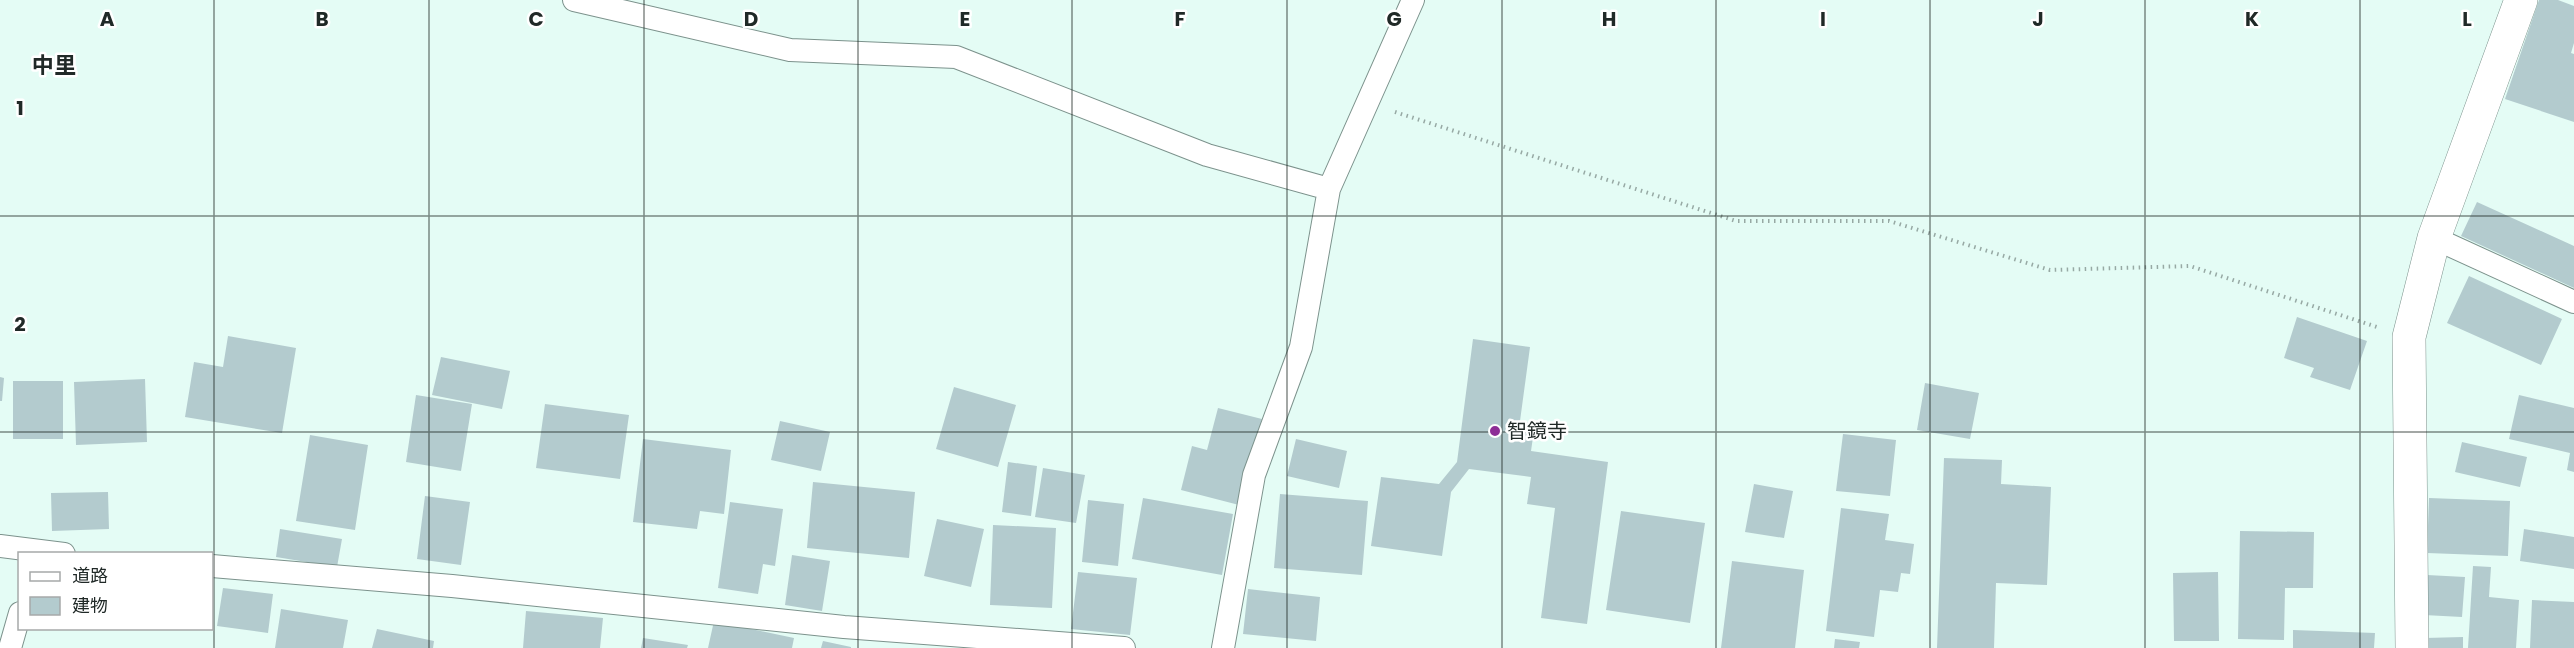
<svg xmlns="http://www.w3.org/2000/svg" width="2574" height="648" viewBox="0 0 2574 648" font-family="Poppins,'Noto Sans JP',sans-serif">
<style>
.building{fill:#b3cbce}
.lines{fill:none;stroke-linecap:round;stroke-linejoin:round}
.service-casing{stroke:#7c928c;stroke-width:24}
.minor-casing{stroke:#7c928c;stroke-width:34}
.path{stroke:#97a9a4;stroke-width:4;stroke-dasharray:1.5 4.5;stroke-linecap:butt}
.service{stroke:#fff;stroke-width:22}
.minor{stroke:#fff;stroke-width:33}
.grid{fill:none;stroke:#202927;stroke-width:1.5;stroke-opacity:0.55}
.poi-dot{fill:#8d2d96;stroke:#fff;stroke-width:2}
.labels{text-anchor:middle;stroke-width:5;stroke-linejoin:round;paint-order:stroke}
.poi-label{font-size:20px;fill:#202927;stroke:#fff;text-anchor:start}
.quarter-label{font-size:22px;font-weight:bold;fill:#202927;stroke:#fff}
.grid-label{font-size:20px;text-anchor:middle;font-weight:bold;fill:#202927;stroke:#fff;stroke-width:5;stroke-linejoin:round;paint-order:stroke}
</style>
<rect width="100%" height="100%" fill="#e4fcf5"/>
<path class="building" d="M2539 0H2558L2574 6V43L2571 53 2574 54V122L2505 99Z
M2477 202 2574 246V288L2461 236Z
M2469 276 2562 319 2541 365 2447 323Z
M2297 317 2367 341 2350 390 2310 377 2314 368 2284 358Z
M228 336 296 348 282 433 185 417 194 362 223 367Z
M1473 339 1530 347 1520 421 1535 423 1531 451 1608 462 1587 624 1541 618 1555 508 1527 504 1531 477 1469 469 1451 492 1442 556 1371 546 1381 477 1439 484 1457 462Z
M441 357 510 371 502 409 432 395Z
M0 377 4 378 2 401H0Z
M145 379 147 442 76 445 74 382Z
M13 381H63V439H13Z
M1925 383 1979 393 1970 439 1917 430Z
M954 387 1016 405 998 467 936 449Z
M416 395 472 404 461 471 406 462Z
M2519 395 2574 408V472L2567 470 2570 453 2509 439Z
M545 404 629 415 620 479 536 468Z
M1218 408 1262 419 1239 505 1181 490 1192 446 1207 450Z
M780 421 830 432 821 471 771 460Z
M1843 434 1896 440 1890 496 1836 491Z
M310 435 368 445 355 530 296 521Z
M643 439 731 450 724 514 700 511 697 529 633 522Z
M1296 439 1347 451 1339 488 1287 476Z
M2462 442 2527 457 2520 487 2455 472Z
M1944 458 2002 460 2001 484 2051 487 2047 585 1996 583 1994 648H1937Z
M1008 462 1037 466 1031 516 1002 512Z
M1043 468 1085 475 1076 523 1035 517Z
M813 482 915 492 909 558 807 548Z
M1754 484 1793 491 1784 538 1745 532Z
M108 492 109 529 52 531 51 493Z
M1280 494 1368 501 1362 575 1274 568Z
M425 496 470 502 461 565 417 559Z
M1143 498 1233 514 1222 575 1132 559Z
M2429 498 2510 501 2508 556 2427 553Z
M1088 500 1124 504 1118 566 1082 562Z
M730 502 783 509 775 566 763 564 758 594 718 588Z
M1841 508 1889 514 1885 540 1914 544 1910 574 1901 573 1898 592 1880 590 1874 637 1826 631Z
M1621 511 1705 523 1690 623 1606 610Z
M937 519 984 529 971 587 924 576Z
M993 525 1056 528 1052 608 990 605Z
M280 529 342 539 337 567 276 557Z
M2524 529 2574 537V569L2520 561Z
M2240 531 2314 532 2313 588H2285L2284 640 2238 639Z
M792 555 830 561 822 611 785 605Z
M1732 561 1804 570 1795 648H1721Z
M2473 566 2491 567 2489 597 2519 600 2516 648H2468Z
M1078 572 1137 578 1130 635 1071 629Z
M2218 572 2219 641H2174L2173 573Z
M2427 575 2465 577 2462 617 2424 615Z
M223 588 273 594 268 633 217 626Z
M1248 589 1320 597 1316 641 1243 634Z
M2532 600 2574 602V648H2530Z
M281 609 348 620 343 648H275Z
M526 611 603 618 600 648H523Z
M714 621 794 638 792 648H708Z
M377 629 434 641 433 648H372Z
M2293 630 2375 633 2374 648H2293Z
M2463 637V648H2425V638Z
M643 638 688 645 687 648H641Z
M1835 639 1860 642 1859 648H1834Z
M823 641 851 647V648H821Z"/>
<g class="lines">
<g class="service-casing">
<path id="service" d="M574 0 790 50 956 57 1207 155 1329 189
M2434 238 2574 302
M0 546 64 554
M212 566 452 586 844 627 1124 648
M10 648 20 613
M1223 648 1254 475 1301 347 1329 189 1413 0"/>
</g>
<g class="minor-casing">
<path id="minor" d="M2412 648 2409 337 2434 238 2521 0"/>
</g>
<path class="path" d="M1395 112 1736 221H1889L2050 270 2190 266 2377 327"/>
<use href="#service" class="service"/>
<use href="#minor" class="minor"/>
</g>
<path class="grid" d="M214 0V648M429 0V648M644 0V648M858 0V648M1072 0V648M1287 0V648M1502 0V648M1716 0V648M1930 0V648M2145 0V648M2360 0V648M0 216H2574M0 432H2574"/>
<circle class="poi-dot" cx="1495" cy="431" r="6"/>
<g class="labels">
<g class="poi-label">
<text x="1507" y="438">智鏡寺</text>
</g>
<g class="quarter-label">
<text x="54" y="73">中里</text>
</g>
</g>
<g class="grid-label">
<text x="107" y="26">A</text>
<text x="322" y="26">B</text>
<text x="536" y="26">C</text>
<text x="751" y="26">D</text>
<text x="965" y="26">E</text>
<text x="1180" y="26">F</text>
<text x="1394" y="26">G</text>
<text x="1609" y="26">H</text>
<text x="1823" y="26">I</text>
<text x="2038" y="26">J</text>
<text x="2252" y="26">K</text>
<text x="2467" y="26">L</text>
<text x="20" y="115">1</text>
<text x="20" y="331">2</text>
</g>
<rect x="18" y="552" width="195" height="78" fill="#ffffff" stroke="#a6a9a9" stroke-width="1.5"/>
<rect x="30" y="572" width="30" height="9" fill="#ffffff" stroke="#a6a9a9" stroke-width="1.5"/>
<text x="72" y="582" font-size="18" fill="#202927">道路</text>
<rect x="30" y="597" width="30" height="18" fill="#b3cbce" stroke="#a6a9a9" stroke-width="1.5"/>
<text x="72" y="612" font-size="18" fill="#202927">建物</text>
</svg>
